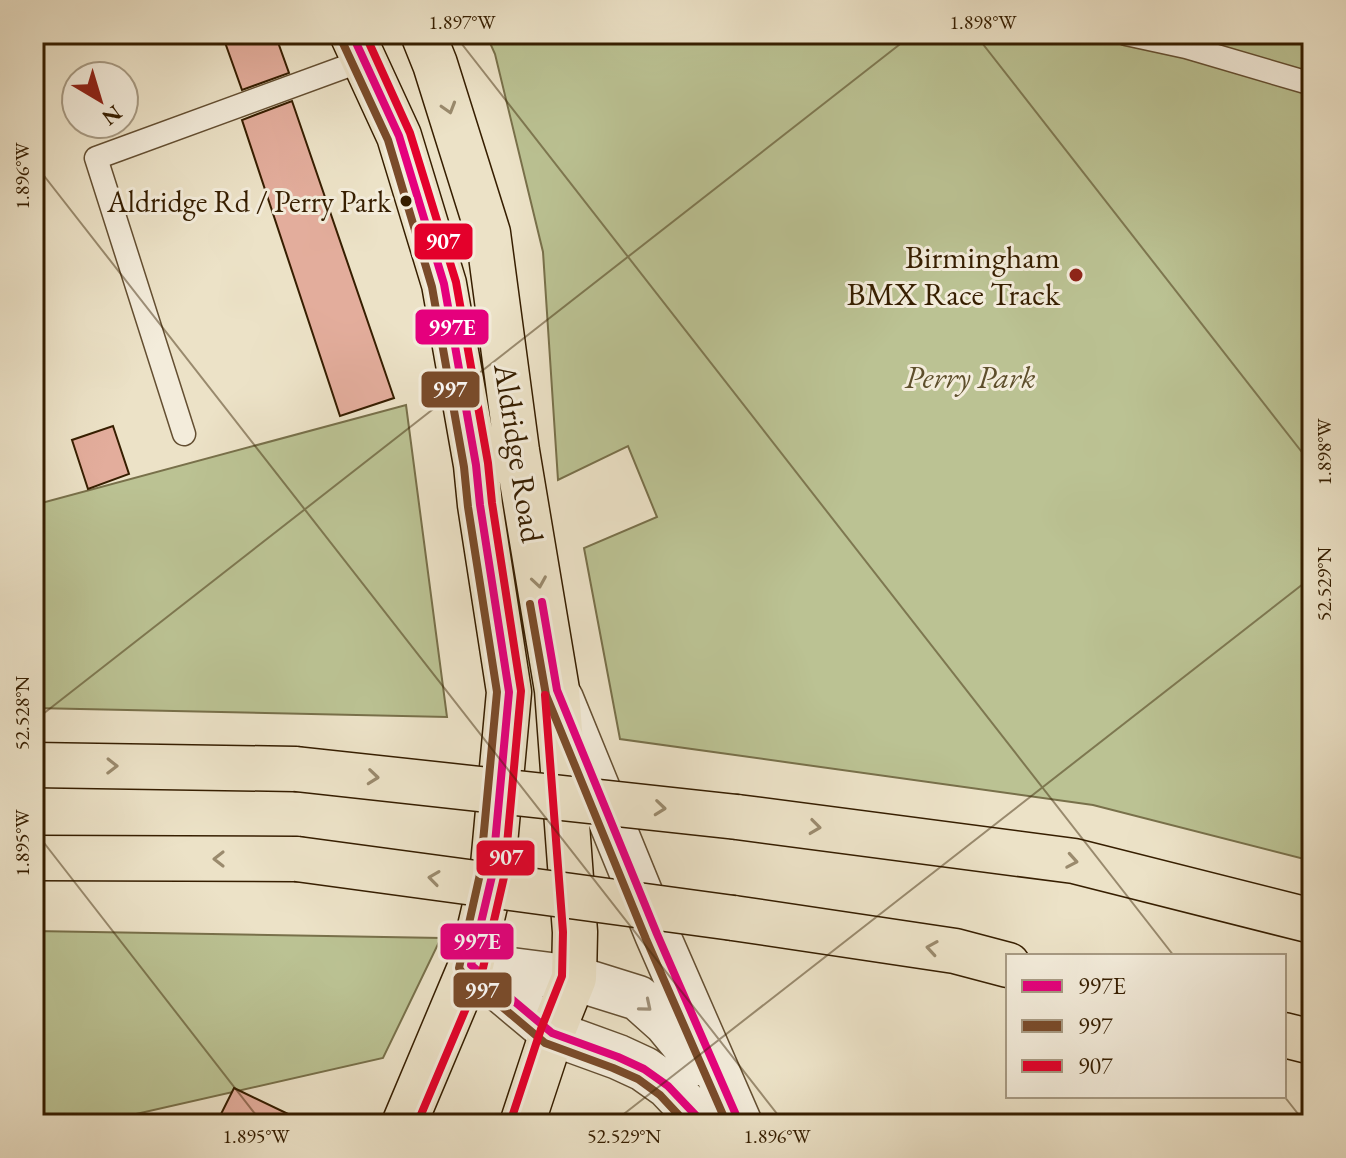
<svg xmlns="http://www.w3.org/2000/svg" width="1346" height="1158" viewBox="0 0 1346 1158" font-family="'EB Garamond',serif">
<style>
.green{fill:#bbc293;stroke:#78704a;stroke-width:2}
.building{fill:#e3ad9c;stroke:#361e00;stroke-width:2}
.lines{fill:none;stroke-linecap:round;stroke-linejoin:round}
.service-casing{stroke:#644f32;stroke-width:25}
.tertiary-casing{stroke:#644f32;stroke-width:47}
.primary-casing{stroke:#361e00;stroke-width:47}
.motorway-casing{stroke:#361e00;stroke-width:47}
.service{stroke:#f3ecdb;stroke-width:22}
.tertiary{stroke:#f3ecdb;stroke-width:44}
.primary{stroke:#ece2c7;stroke-width:44}
.motorway{stroke:#ece2c7;stroke-width:44}
.motorway-bridge-casing{stroke:#361e00;stroke-width:47;stroke-linecap:butt}
.motorway-bridge{stroke:#ece2c7;stroke-width:44}
.bus-1-casing{stroke:#f3ecdb;stroke-width:14}
.bus-2-casing{stroke:#f3ecdb;stroke-width:14}
.bus-3-casing{stroke:#f3ecdb;stroke-width:14}
.bus-1{stroke:#e5007d;stroke-width:8}
.bus-2{stroke:#7a4b2a;stroke-width:8}
.bus-3{stroke:#e4002b;stroke-width:8}
.oneway{stroke:#9a8a6d}
.oneway2{stroke:#9e8f78}
.ticks{fill:none;stroke:#361e00;stroke-width:2;stroke-opacity:0.45}
.bus-dot{fill:#361e00;stroke:#f3ecdb;stroke-width:3}
.poi-dot{fill:#8f2418;stroke:#f3ecdb;stroke-width:3}
.labels{text-anchor:middle;stroke-width:6;stroke-linejoin:round;paint-order:stroke}
.bus-label{font-size:30px;fill:#361e00;stroke:#f3ecdb;text-anchor:end}
.poi-label{font-size:32px;fill:#361e00;stroke:#f3ecdb;text-anchor:end}
.park-label{font-size:32px;font-style:italic;fill:#5e4f2c;stroke:#f3ecdb}
.street-label{font-size:32px;fill:#361e00;stroke:#f3ecdb}
.line-badge{stroke:#f3ecdb;stroke-width:3}
.badge-label{font-size:22px;text-anchor:middle;font-weight:bold;fill:#fff}
.neatline{fill:none;stroke:#361e00;stroke-width:3}
.ticks-label{font-size:20px;text-anchor:middle;fill:#361e00}
</style>
<rect width="100%" height="100%" fill="#ece2c7"/>
<filter id="stains"><feTurbulence type="fractalNoise" baseFrequency=".0025" numOctaves="4"/><feColorMatrix values="0 0 0 0 .2 0 0 0 0 .09 0 0 0 0 .02 0 0 0 .5 -.17"/></filter>
<radialGradient id="worn" r=".72"><stop offset=".6" stop-color="#630" stop-opacity="0"/><stop offset="1" stop-color="#630" stop-opacity=".3"/></radialGradient>
<path class="green" d="M486 34H1312V861L1093 805 620 739 584 548 657 517 628 446 558 480 543 252 495 54Z
M406 405 447 717 34 708V505Z
M34 931 441 938 383 1058 92 1124H34Z"/>
<path class="building" d="M222 34H275L289 73 242 90Z
M292 101 394 398 340 416 242 120Z
M113 426 129 474 88 489 72 440Z
M234 1088 309 1124H216Z"/>
<g class="lines">
<g class="service-casing">
<path id="service" d="M1126 34 1186 47 1312 84
M184 434 96 158 364 60"/>
</g>
<g class="tertiary-casing">
<path id="tertiary" d="M561 699 657 934 740 1124
M471 965 574 978 638 998 666 1023 699 1063
M471 965 552 1033 618 1057 644 1069 668 1086 704 1124"/>
</g>
<g class="primary-casing">
<path id="primary" d="M352 34 399 136 444 284 476 465 480 505 509 692 492 876 471 965 404 1124
M423 34 435 64 488 233 517 451 557 690 575 932 574 978 552 1033 522 1124"/>
</g>
<g class="motorway-casing">
<path id="motorway" d="M34 765 296 769
M737 817 1074 861 1312 921
M34 858 297 859
M733 918 955 951 1008 965
M1284 1035 1312 1042"/>
</g>
<use href="#service" class="service"/>
<use href="#tertiary" class="tertiary"/>
<use href="#primary" class="primary"/>
<use href="#motorway" class="motorway"/>
<g class="motorway-bridge-casing">
<path id="motorway-bridge" d="M296 769 737 817
M297 859 733 918"/>
</g>
<use href="#motorway-bridge" class="motorway-bridge"/>
<g class="bus-1-casing">
<path id="bus-1" d="M352 34 399 136 444 284 476 465 480 505 509 692 492 876 471 965 552 1033 618 1057 644 1069 668 1086 704 1124
M542 602 557 690 657 934 740 1124"/>
</g>
<g class="bus-2-casing">
<path id="bus-2" d="M341 39 388 140 432 287 464 467 468 507 497 692 480 874 459 968 463 974 545 1043 613 1068 638 1079 660 1095 687 1124
M530 604 546 695 646 939 727 1124"/>
</g>
<g class="bus-3-casing">
<path id="bus-3" d="M365 34 410 133 456 282 488 463 492 503 521 691 504 877 483 968 417 1124
M511 1120 541 1029 562 976 563 932 545 695"/>
</g>
<use href="#bus-1" class="bus-1"/>
<use href="#bus-2" class="bus-2"/>
<use href="#bus-3" class="bus-3"/>
</g>
<defs><path id="oneway-chevron" d="M-2-3.5L2.5 0L-2 3.5" fill="none" stroke-width="1.6" stroke-linecap="round" stroke-linejoin="round" transform="scale(2)"/></defs>
<g class="oneway">
<use href="#oneway-chevron" transform="translate(449 108) rotate(73)"/>
<use href="#oneway-chevron" transform="translate(539 582) rotate(81)"/>
<use href="#oneway-chevron" transform="translate(112 766) rotate(1)"/>
<use href="#oneway-chevron" transform="translate(373 777) rotate(6)"/>
<use href="#oneway-chevron" transform="translate(660 808) rotate(6)"/>
<use href="#oneway-chevron" transform="translate(815 827) rotate(7)"/>
<use href="#oneway-chevron" transform="translate(219 859) rotate(-180)"/>
<use href="#oneway-chevron" transform="translate(1072 861) rotate(10)"/>
<use href="#oneway-chevron" transform="translate(434 878) rotate(-172)"/>
<use href="#oneway-chevron" transform="translate(932 948) rotate(-171)"/>
</g>
<use class="oneway2" href="#oneway-chevron" transform="translate(646 1006) rotate(40)"/>
<path class="ticks" d="M454 34 1174 956M975 34 1312 465M34 163 785 1124M34 721 913 34M34 830 263 1124M1284 1096 1306 1124M611 1124 1312 577"/>
<circle class="bus-dot" cx="406" cy="201" r="7"/>
<circle class="poi-dot" cx="1076" cy="275" r="8"/>
<g class="labels">
<g class="bus-label">
<text x="391" y="212">Aldridge Rd / Perry Park</text>
</g>
<g class="poi-label">
<text x="1060" y="268">Birmingham<tspan x="1060" dy="37">BMX Race Track</tspan></text>
</g>
<g class="park-label">
<text x="970" y="388">Perry Park</text>
</g>
<g class="street-label">
<text transform="translate(519 453) rotate(81)" y="11">Aldridge Road</text>
</g>
</g>
<g class="line-badge">
<rect x="413" y="222" width="61" height="39" rx="8" fill="#e4002b"/>
<rect x="414" y="308" width="76" height="38" rx="8" fill="#e5007d"/>
<rect x="420" y="370" width="61" height="39" rx="8" fill="#7a4b2a"/>
<rect x="475" y="839" width="61" height="38" rx="8" fill="#e4002b"/>
<rect x="439" y="922" width="76" height="39" rx="8" fill="#e5007d"/>
<rect x="452" y="971" width="61" height="38" rx="8" fill="#7a4b2a"/>
</g>
<g class="badge-label">
<text x="443" y="249">907</text>
<text x="452" y="335">997E</text>
<text x="450" y="397">997</text>
<text x="506" y="865">907</text>
<text x="477" y="949">997E</text>
<text x="482" y="998">997</text>
</g>
<rect width="1346" height="1158" fill="none" stroke="#ece2c7" stroke-width="88"/>
<rect x="1006" y="954" width="280" height="144" fill="#f3ecdb" stroke="#a79a83" stroke-width="2"/>
<rect x="1022" y="980" width="40" height="12" fill="#e5007d" stroke="#a79a83" stroke-width="2"/>
<text x="1078" y="994" font-size="24" fill="#361e00">997E</text>
<rect x="1022" y="1020" width="40" height="12" fill="#7a4b2a" stroke="#a79a83" stroke-width="2"/>
<text x="1078" y="1034" font-size="24" fill="#361e00">997</text>
<rect x="1022" y="1060" width="40" height="12" fill="#e4002b" stroke="#a79a83" stroke-width="2"/>
<text x="1078" y="1074" font-size="24" fill="#361e00">907</text>
<g transform="translate(100 100) rotate(142)"><circle r="38" fill="#f3ecdb" stroke="#a79a83" stroke-width="2"/>
<path d="M0-6L14 30L0 20L-14 30Z" fill="#8f2418"/>
<text y="-12" font-size="22" font-weight="bold" text-anchor="middle" fill="#361e00">N</text>
</g>
<rect x="44" y="44" width="1258" height="1070" class="neatline"/>
<g class="ticks-label">
<text x="462" y="29">1.897°W</text>
<text x="983" y="29">1.898°W</text>
<text transform="translate(22 176) rotate(-90)" y="7">1.896°W</text>
<text transform="translate(1324 452) rotate(-90)" y="7">1.898°W</text>
<text transform="translate(1324 584) rotate(-90)" y="7">52.529°N</text>
<text transform="translate(22 713) rotate(-90)" y="7">52.528°N</text>
<text transform="translate(22 843) rotate(-90)" y="7">1.895°W</text>
<text x="256" y="1143">1.895°W</text>
<text x="624" y="1143">52.529°N</text>
<text x="777" y="1143">1.896°W</text>
</g>
<rect width="100%" height="100%" filter="url(#stains)"/>
<rect width="100%" height="100%" fill="url(#worn)"/>
</svg>
